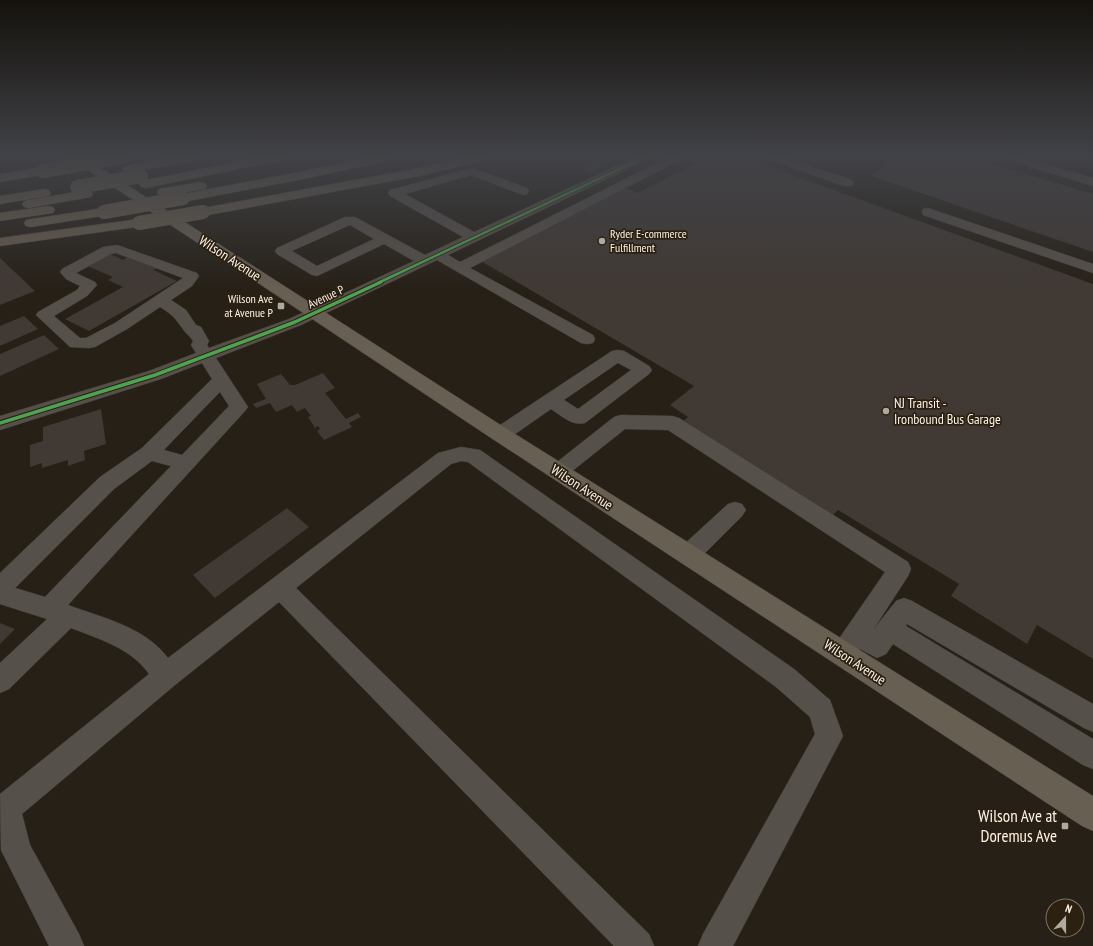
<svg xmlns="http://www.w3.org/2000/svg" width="1093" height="946" viewBox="0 0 1093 946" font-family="'PT Sans Narrow',sans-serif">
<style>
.building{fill:#403934}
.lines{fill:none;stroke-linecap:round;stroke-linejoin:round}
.minor-casing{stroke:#423c35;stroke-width:1}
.major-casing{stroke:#423c35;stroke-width:1}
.highway-casing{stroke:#423c35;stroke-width:1}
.minor{fill:#56504a;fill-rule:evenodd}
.major{fill:#675f52;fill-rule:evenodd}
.highway{fill:#675d4d;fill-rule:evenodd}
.highway-bridge-casing{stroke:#423c35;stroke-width:14;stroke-linecap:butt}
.highway-bridge{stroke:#675d4d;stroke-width:14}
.cycleway-far1-casing{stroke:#2c2111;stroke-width:4}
.cycleway-casing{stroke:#2c2111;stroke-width:5.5}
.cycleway-far1{stroke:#4ca352;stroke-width:2.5}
.cycleway{stroke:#4ca352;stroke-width:3.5}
.poi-dot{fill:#b0a9a0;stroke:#2c2111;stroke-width:1.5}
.labels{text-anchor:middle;stroke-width:3.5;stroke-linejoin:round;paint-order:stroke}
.far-poi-label{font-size:12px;fill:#fbf3e9;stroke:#2c2111;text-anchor:start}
.far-street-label{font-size:12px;fill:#fbf3e9;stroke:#2c2111}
.street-label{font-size:14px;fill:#fbf3e9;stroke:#2c2111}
.poi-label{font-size:14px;fill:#fbf3e9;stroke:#2c2111;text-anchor:start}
.near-poi-label{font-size:17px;fill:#fbf3e9;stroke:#2c2111;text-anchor:end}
</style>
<rect width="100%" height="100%" fill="#262017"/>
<path class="building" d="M710 156H740L1093 284V659L1037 625 1027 644 951 596 959 584 838 510 832 516 683 421 688 417 670 405 694 386 481 261 626 188 638 193Z
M899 156H966L1093 194V252L871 176Z
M593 161 604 166 591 173 579 168Z
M108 253 123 260 129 256 158 268 153 270 177 281 89 331 65 319 123 287 108 280 113 277 85 265Z
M0 258 35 291 0 305Z
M24 316 38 329 0 346V326Z
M44 335 59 349 0 376V354Z
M323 373 335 388 325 393 346 419 358 413 361 417 349 423 352 427 324 440 317 431 320 429 318 426 315 428 308 417 311 416 305 408 297 412 292 405 276 412 270 403 256 408 253 404 266 399 257 384 281 374 290 385H295Z
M101 409 106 444 84 451 85 460 68 466V460L42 468V463L30 467V445L43 441V427Z
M287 508 309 527 215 598 193 575Z
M0 623 15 629 0 644Z"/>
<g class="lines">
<g class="minor-casing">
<path id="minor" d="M638 156H653L651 158 448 255 460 262 671 156H686L684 158 470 268 593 335 595 339 593 343 587 344 581 343 437 260 301 325 216 358 248 407 245 411 68 605C103 618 145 627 168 658L438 453 461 447 480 450 794 669 830 700 843 736 733 946H698L703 934 815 734 810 717 776 687 468 462 461 461 451 464 296 588 649 934 654 946H614L279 602 175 685 22 814 30 845 79 934 84 946H49L1 850 0 794 149 674C131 648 99 639 71 628L9 689 0 693V663L47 619 0 604V573L100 477 142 448 212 379 202 363 161 379 0 430V416L149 371 196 353 191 345 193 341C189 335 186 334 183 329 174 317 174 316 160 307L127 329 95 347 89 348 70 347 36 315 38 312 77 290 80 286 66 279 60 272 62 269 103 247 117 245 197 273 199 276 192 286 171 300 186 310 196 325 201 327 209 341 207 345 209 348 289 319 414 261 384 244 317 276 312 275 277 254 275 251 277 248 345 217H355L425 255 463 237 390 196 388 193 390 190 472 168 527 188 529 191 527 194 523 195 471 175 405 194 474 232ZM350 225 374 239 317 266 292 251ZM116 253 183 278 115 323 86 338H80L54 316 87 296 97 285 95 282 76 273 111 254ZM220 392 229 406 182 455 164 450ZM152 461 171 466 45 597 15 588 114 489Z
M763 156H780L852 180 854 183 852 186H844L765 158Z
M999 156H1017L1093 178V186L1001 158Z
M928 208 1093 264V273L923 215 922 212 923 209Z
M618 350 624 351 649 366 652 370 649 374 585 423C571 426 562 416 551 409L508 439 501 441 494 439 492 434 494 429 612 351ZM618 363 631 370 578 409 564 400Z
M621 415 672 416 679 418 908 562 911 569 908 576 873 630 896 601 904 598 912 601 1093 704V732L1084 728 907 624 906 626 1093 739V769L1083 765 893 644 886 654 877 658 860 649 852 662 843 666 834 662 831 654 834 646 885 572 668 430 625 429 566 476 559 479 552 476 549 471 552 466 614 417Z
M735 502 742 504 746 510 742 516 696 562 688 564 680 562 677 555 680 548 728 504Z"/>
</g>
<g class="major-casing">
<path id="major" d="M67 156H82L496 422 1093 796V831L1082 826 482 432Z"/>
</g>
<g class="highway-casing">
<path id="highway" d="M176 156H202L200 159 196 160 129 173 124 172 123 169 124 166 129 165Z
M264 156H289L287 159 283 160 146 188 141 187 139 184 141 181 146 180Z
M373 156H397L395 159 391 160 304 179 183 202 178 201 176 198 178 195 183 194 304 171Z
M470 156H492L490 159 419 176 203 216 198 215 196 212 198 209 203 208 419 168Z
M43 167 48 168 49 171 48 174 0 182V174Z
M200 182 205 183 207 186 205 189 164 196 159 195 157 192 159 189 164 188Z
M44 189 49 190 51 193 49 196 0 204V196Z
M86 190 91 191 93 194 91 197 29 208 24 207 22 204 24 201 29 200Z
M48 206 53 207 55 210 53 213 0 221V213Z
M104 208 109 209 111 212 109 215 31 227 26 226 24 223 26 220 31 219Z
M139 219 144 220 146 223 144 226 0 246V238Z"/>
</g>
<use href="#minor" class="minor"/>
<use href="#major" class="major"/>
<use href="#highway" class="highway"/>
<g class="highway-bridge-casing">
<path id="highway-bridge" d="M43 171 125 156
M77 187 141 176
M104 212 183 198
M139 223 203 212"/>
</g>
<use href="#highway-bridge" class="highway-bridge"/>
<g class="cycleway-far1-casing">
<path id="cycleway-far1" d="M378 283 647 156"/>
</g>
<g class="cycleway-casing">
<path id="cycleway" d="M0 423 155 375 295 322 381 282"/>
</g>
<use href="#cycleway-far1" class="cycleway-far1"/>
<use href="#cycleway" class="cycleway"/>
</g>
<linearGradient id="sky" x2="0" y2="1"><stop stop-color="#15120d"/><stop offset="0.54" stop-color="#414247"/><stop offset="1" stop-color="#414247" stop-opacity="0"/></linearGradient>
<rect width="1093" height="289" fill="url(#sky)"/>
<g class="poi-dot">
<circle cx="602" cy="241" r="4"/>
<rect x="277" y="302" width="8" height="8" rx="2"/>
<circle cx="886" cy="411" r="4"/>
<rect x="1061" y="822" width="8" height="8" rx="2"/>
</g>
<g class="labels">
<g class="far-poi-label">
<text x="610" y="238">Ryder E-commerce<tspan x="610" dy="14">Fulfillment</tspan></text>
<text x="273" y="303" text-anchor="end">Wilson Ave<tspan x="273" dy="14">at Avenue P</tspan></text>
</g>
<g class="far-street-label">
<text transform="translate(326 297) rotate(-25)" y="4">Avenue P</text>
</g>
<g class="street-label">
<text transform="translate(230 258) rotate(33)" y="5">Wilson Avenue</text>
<text transform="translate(582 487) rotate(33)" y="5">Wilson Avenue</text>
<text transform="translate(855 662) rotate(33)" y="5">Wilson Avenue</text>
</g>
<g class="poi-label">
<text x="894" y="408">NJ Transit -<tspan x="894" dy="16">Ironbound Bus Garage</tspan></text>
</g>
<g class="near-poi-label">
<text x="1057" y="822">Wilson Ave at<tspan x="1057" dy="20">Doremus Ave</tspan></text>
</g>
</g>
<g transform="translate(1065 918) rotate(21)"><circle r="19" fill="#2c2111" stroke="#7f7567"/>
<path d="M0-3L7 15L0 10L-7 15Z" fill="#b0a9a0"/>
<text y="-6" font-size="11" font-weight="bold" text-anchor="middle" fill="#fbf3e9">N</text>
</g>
</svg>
